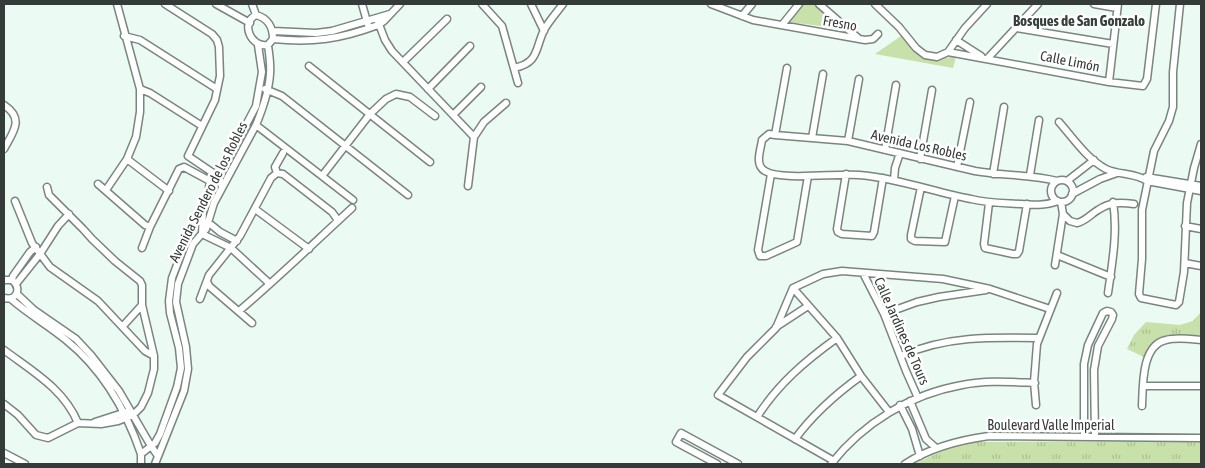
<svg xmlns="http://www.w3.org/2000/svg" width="1205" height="468" viewBox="0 0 1205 468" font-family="'Asap Condensed',sans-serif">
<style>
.green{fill:#c8e0a9}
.park{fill:url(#park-tufts)}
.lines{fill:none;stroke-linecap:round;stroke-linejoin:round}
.street-casing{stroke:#79867f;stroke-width:9}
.street{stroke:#fff;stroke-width:6}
.labels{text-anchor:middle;stroke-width:5;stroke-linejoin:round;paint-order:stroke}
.street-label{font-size:14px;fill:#353b38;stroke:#fff}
.neighbourhood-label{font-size:15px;font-weight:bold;fill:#35413b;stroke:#fff}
</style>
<defs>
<pattern id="park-tufts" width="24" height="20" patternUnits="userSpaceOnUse" patternTransform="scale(1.25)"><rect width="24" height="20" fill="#c8e0a9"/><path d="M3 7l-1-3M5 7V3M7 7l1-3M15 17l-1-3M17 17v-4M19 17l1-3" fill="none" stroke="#acc192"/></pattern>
</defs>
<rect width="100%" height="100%" fill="#ebfaf2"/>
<path class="green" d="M803 4H813L844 29 789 22Z
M901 36C911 45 921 59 935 60 942 60 949 56 956 57L953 68 875 54Z"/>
<path class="park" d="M1201 312V335C1174 335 1157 329 1144 357L1127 349 1134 335 1146 322 1180 325 1193 321Z
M1201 441V464H914L951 447 978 442Z"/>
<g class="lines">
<g class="street-casing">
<path id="street" d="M165 4 212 34 217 40 219 47 220 76 215 100 188 156 219 177 222 187
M216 4 250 23
M252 4 256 15
M362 4 368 25
M482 4 502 26 518 83
M531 4 544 31
M711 4 753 20 865 40 873 39 878 34
M819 4 858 38
M875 4 899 27 916 48 925 55 937 57 948 52 965 28 987 4
M1094 4 1117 8
M1180 4 1173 72V107L1169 121 1154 151 1142 210V259L1139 294 1141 298 1176 305 1179 302 1184 272 1187 203 1194 168 1201 144
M256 15C268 18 273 28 273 39L268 45C251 48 240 23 256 15Z
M742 16 752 4
M377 19 385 40 392 51 474 137
M782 25 799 4
M1016 28 1113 44
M273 31 316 33 332 31 390 14
M124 36 140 40 217 89
M273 39C312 43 341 39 378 25L384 21 400 4
M956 40 981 56
M948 52 1109 82 1143 86 1147 79 1156 4
M987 59 1038 4
M403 62 447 19
M309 66 430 162
M514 68C539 63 535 49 544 30 549 21 557 12 563 4
M1109 82 1118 4
M140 89 150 93 202 126
M265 89 282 96 408 195
M428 89 470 46
M4 105C25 119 13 132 4 149
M453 115 481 87
M1059 122C1073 138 1087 159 1106 169 1119 175 1136 173 1147 181L1201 191
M256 125 353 200
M775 135 787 68
M812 138 823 74
M848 141 859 79
M885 150 896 85
M127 159 169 191
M920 159 932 90
M957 167 970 102
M277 173 283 174 332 212 337 219
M277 173 275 167 283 153
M771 174 758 250 760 256H766L797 242 808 176
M846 174 837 229 838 232 842 234 872 236 874 232 883 178
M993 174 1004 107
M1030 175 1039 120
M322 176 370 114 386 99 396 94 410 97 435 116
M1146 177 1201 186
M1051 191a11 11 0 1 1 22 0a11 11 0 1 1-22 0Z
M894 180 895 168 900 153
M1057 181C1030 174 1003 176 975 171L848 141 775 135 769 134 762 140C761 149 754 165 765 171 781 181 838 173 859 175 897 178 934 192 971 199 987 203 1003 203 1020 204 1033 205 1045 206 1058 201
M1067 181 1094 160
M98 184 145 225 150 227
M468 186 474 137 484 122 506 103
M921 187 911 235V239L915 241 945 242 955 196
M106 190 127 159 136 137 140 112V89L117 4
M1072 194 1100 179 1117 173
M15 201 32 243 50 267 98 301 145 351 154 356
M989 203 984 244 985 248 1013 254H1017L1019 251 1027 204
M203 209 202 234 231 248 270 284
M255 209 309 249
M1063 214 1070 221 1077 223C1086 221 1091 214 1098 210 1110 202 1120 202 1134 204
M209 223 220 232 237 241
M1185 226 1201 229
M142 248 150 227 179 169 184 167 210 181
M1057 255 1111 277
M1185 263 1201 266
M1055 265 1063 214 1061 202
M863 273 884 314 906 371 918 398
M4 280H12C22 288 17 301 4 298
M12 280 13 276 30 252 36 247
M207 281 209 286 252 323
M16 284 40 254 58 226 69 214
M793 288 776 328 747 357 718 395 834 461
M793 288 823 274 842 271 943 279 990 289 1050 309
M793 288 837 338 861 376 889 412
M1108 293C1112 264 1118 232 1113 202
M17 294 34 310 76 339 91 355 119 391 151 446 158 456
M11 299C28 314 48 325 66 340 102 369 126 410 141 454
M200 299 209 275 240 236 271 178 277 173
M239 311C278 278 315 242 352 208
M884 314 917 302 939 297 986 290
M123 326 142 305
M776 327 808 306
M4 350C32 371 64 389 78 423
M901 356C945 336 991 337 1039 338
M1143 386H1201
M910 401 926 439 936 448
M4 404 18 415 36 435 48 438 78 423 101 424 118 421 133 415 141 407 148 393 154 369V356L142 305V285L140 281 115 261 92 239 83 229 49 195 47 187
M900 405 912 429 920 456
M1036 405 1034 382 1037 344 1057 293
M1142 406C1143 387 1141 345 1166 340 1177 337 1190 339 1201 340
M757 417C778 384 805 361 837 338
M95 422 126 412
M1084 437V364L1088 345 1103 313 1107 311 1111 312 1113 315 1112 319 1098 346 1094 370 1095 437
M795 439C814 413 836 394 861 376
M4 453 25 464
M141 464V454L155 443 160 434 177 387 181 368 179 348 170 313 169 301 172 278 188 236 208 195 210 181 228 159 256 106 262 72 258 45
M155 464 184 391 188 369 186 347 176 302 178 284 193 244 206 229 214 203 256 125C263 108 269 91 270 74 271 64 269 54 268 45
M717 464 676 442 681 433 738 464
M831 464C863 423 911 394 962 385 986 380 1011 382 1035 383
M905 464C931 447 959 440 989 436L1201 438"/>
</g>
<use href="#street" class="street"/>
</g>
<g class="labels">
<g class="street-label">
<text transform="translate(840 23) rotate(10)" y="5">Fresno</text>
<text transform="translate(1070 61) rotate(11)" y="5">Calle Limón</text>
<text transform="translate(919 145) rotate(13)" y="5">Avenida Los Robles</text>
<text transform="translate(208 192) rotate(-63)" y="5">Avenida Sendero de los Robles</text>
<text transform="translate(902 331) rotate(66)" y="5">Calle Jardines de Tours</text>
<text x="1051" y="430">Boulevard Valle Imperial</text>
</g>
<g class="neighbourhood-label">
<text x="1079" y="26">Bosques de San Gonzalo</text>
</g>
</g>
<rect width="1205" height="468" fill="none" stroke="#353b38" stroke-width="10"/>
</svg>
